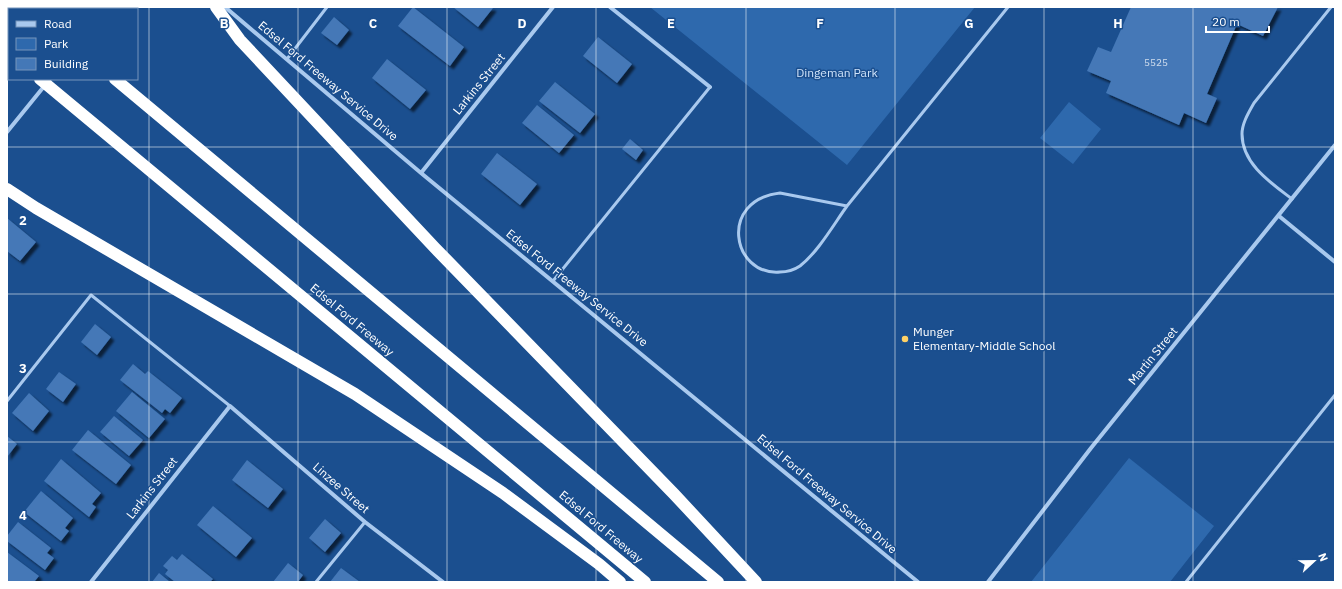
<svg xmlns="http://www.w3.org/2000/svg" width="1342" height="589" viewBox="0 0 1342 589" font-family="'IBM Plex Sans',sans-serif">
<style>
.green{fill:#2e69ad}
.building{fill:#4478b7;filter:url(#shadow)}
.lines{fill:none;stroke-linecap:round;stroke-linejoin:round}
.lane{stroke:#a9c9ee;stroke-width:3}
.street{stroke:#a9c9ee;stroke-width:4}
.highway{stroke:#fff;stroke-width:12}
.grid{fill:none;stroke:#fff;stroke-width:1;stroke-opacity:0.55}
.poi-dot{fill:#ffd166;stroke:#1b4f8f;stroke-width:1.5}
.labels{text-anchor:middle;stroke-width:3;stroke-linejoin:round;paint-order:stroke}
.number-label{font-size:10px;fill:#d0dded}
.park-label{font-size:12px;fill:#cfe3fa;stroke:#1b4f8f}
.street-label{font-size:12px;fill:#fff;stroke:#1b4f8f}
.poi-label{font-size:12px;fill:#fff;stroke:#1b4f8f;text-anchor:start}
.grid-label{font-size:13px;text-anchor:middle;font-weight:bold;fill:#fff;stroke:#1b4f8f;stroke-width:3;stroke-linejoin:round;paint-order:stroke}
</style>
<defs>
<filter id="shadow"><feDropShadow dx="3.5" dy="3.5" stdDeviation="1" flood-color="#0009"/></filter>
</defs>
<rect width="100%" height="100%" fill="#1b4f8f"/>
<path class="green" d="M650 7H975L847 165Z
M1069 102 1101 129 1073 164 1040 138Z
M1129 458 1214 526 1170 582H1031Z"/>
<path class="building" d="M413 7 464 47 450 66 398 26Z
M453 7H492L493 8 478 27Z
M1131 7H1278L1263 36 1237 24 1207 94 1217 98 1206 123 1184 113 1179 125 1106 93 1111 81 1087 71 1098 47 1111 52Z
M334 17 349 30 337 45 321 33Z
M598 37 632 64 617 83 583 56Z
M387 59 426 90 410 109 372 78Z
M555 82 595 114 580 133 539 101Z
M537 105 574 135 559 153 522 123Z
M630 139 643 150 636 160 622 149Z
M497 153 537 184 520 205 481 174Z
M7 218 36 242 20 261 7 251Z
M95 324 111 337 97 355 81 342Z
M133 364 145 374 148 371 182 398 170 413 165 409 162 413 120 380Z
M59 372 76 384 63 402 46 389Z
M132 392 165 419 149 438 116 411Z
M29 393 49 411 33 431 12 413Z
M114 416 143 440 129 456 100 432Z
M88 430 131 465 116 484 72 450Z
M7 436 17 444 7 457Z
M61 459 101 493 92 504 96 507 89 517 44 481Z
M247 460 283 489 268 508 232 480Z
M41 491 73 518 65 528 69 531 61 541 24 512Z
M213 506 252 538 236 557 197 525Z
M325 519 341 533 325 552 309 538Z
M18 522 51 548 47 553 54 558 45 570 7 541V536Z
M7 552 39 576 34 582 7 581Z
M182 554 213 579 210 582H175L165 574 168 570 163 566 172 556 177 560Z
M288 563 303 575 298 582H273Z
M341 568 360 582H330Z
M159 573 170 582H152Z"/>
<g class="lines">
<path class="lane" d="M287 59 327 7
M780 193 847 206C834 224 818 252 800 266 794 270 787 272 780 272 732 276 718 200 780 193Z
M1292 199C1271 183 1242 164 1242 134 1242 123 1249 112 1254 103L1331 7
M847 206 1008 7
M553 281 710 87
M7 401 91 295 230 406
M316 582 365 522
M1186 582 1335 395"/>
<path class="street" d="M225 7 421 173 918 582
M610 7 710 87
M108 9 109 7
M7 132 50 79
M421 173 553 7
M1279 216 1335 262
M91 582 230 406 365 522 443 582
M988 582 1091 448 1335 145"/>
<path class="highway" d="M26 7 29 9
M216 7 240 40 435 248 674 494 756 582
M7 52 9 53
M40 79 645 582
M115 79 718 582
M7 189 36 208 355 394 503 493 599 564 620 582"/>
</g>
<path class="grid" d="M149 7V582M298 7V582M447 7V582M596 7V582M746 7V582M895 7V582M1044 7V582M1193 7V582M7 147H1335M7 294H1335M7 442H1335"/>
<circle class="poi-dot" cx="905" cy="339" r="4"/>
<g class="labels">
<g class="number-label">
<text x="1156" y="66">5525</text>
</g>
<g class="park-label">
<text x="837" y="77">Dingeman Park</text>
</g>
<g class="street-label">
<text transform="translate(328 81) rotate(40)" y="4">Edsel Ford Freeway Service Drive</text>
<text transform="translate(479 84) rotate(-51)" y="4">Larkins Street</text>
<text transform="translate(577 288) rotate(39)" y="4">Edsel Ford Freeway Service Drive</text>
<text transform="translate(352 320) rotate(40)" y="4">Edsel Ford Freeway</text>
<text transform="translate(1153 356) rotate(-51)" y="4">Martin Street</text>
<text transform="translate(152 488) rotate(-52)" y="4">Larkins Street</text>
<text transform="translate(341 488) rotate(41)" y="4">Linzee Street</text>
<text transform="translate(827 494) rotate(40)" y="4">Edsel Ford Freeway Service Drive</text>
<text transform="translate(601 527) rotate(40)" y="4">Edsel Ford Freeway</text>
</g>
<g class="poi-label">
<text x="913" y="336">Munger<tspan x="913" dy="14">Elementary-Middle School</tspan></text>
</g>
</g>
<g class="grid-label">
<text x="224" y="28">B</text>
<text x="373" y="28">C</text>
<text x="522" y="28">D</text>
<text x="671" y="28">E</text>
<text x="820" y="28">F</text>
<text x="969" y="28">G</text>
<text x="1118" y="28">H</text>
<text x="23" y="225">2</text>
<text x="23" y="373">3</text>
<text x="23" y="520">4</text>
</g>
<rect width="1342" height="589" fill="none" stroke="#ffffff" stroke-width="16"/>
<rect x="8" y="8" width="130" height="72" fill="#1b4f8f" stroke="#7695bc"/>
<rect x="16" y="21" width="20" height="6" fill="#a9c9ee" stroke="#7695bc"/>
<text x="44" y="28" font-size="12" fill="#ffffff">Road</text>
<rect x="16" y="38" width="20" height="12" fill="#2e69ad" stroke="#7695bc"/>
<text x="44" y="48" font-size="12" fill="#ffffff">Park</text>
<rect x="16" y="58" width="20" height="12" fill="#4478b7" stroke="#7695bc"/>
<text x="44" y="68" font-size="12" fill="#ffffff">Building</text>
<g transform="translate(1314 561) rotate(68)" stroke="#1b4f8f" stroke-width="3" paint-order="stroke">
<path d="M0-3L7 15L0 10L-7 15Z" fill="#ffffff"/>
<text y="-6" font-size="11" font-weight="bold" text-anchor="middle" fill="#ffffff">N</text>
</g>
<path d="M1206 26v6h63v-6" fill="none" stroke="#ffffff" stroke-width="2"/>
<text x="1212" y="26" font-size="12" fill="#ffffff" stroke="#1b4f8f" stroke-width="3" paint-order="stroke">20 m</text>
</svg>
